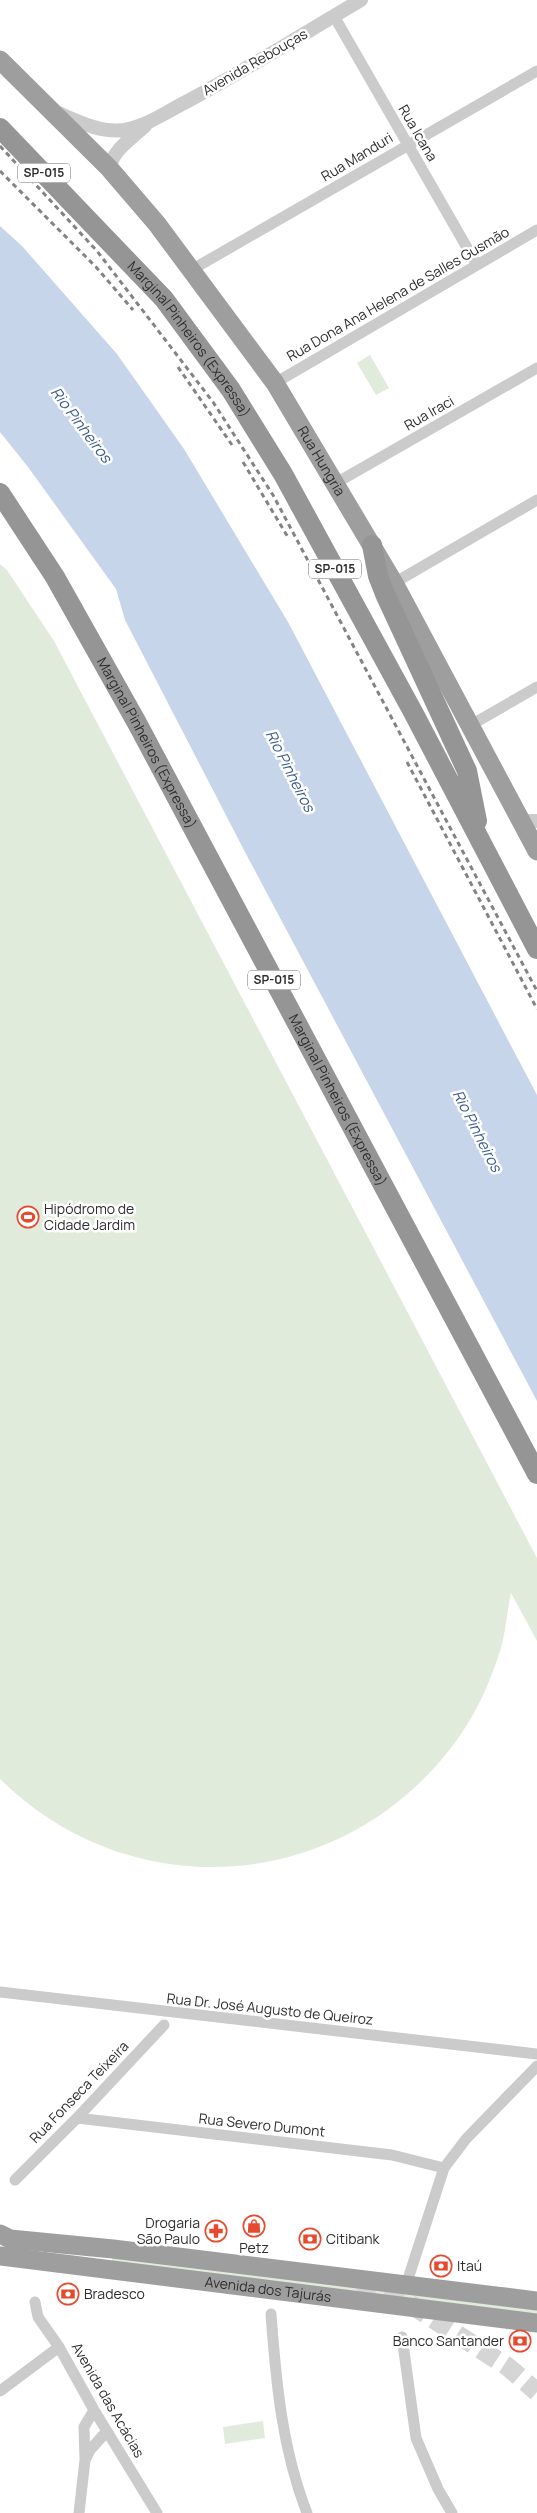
<svg xmlns="http://www.w3.org/2000/svg" width="537" height="2513" viewBox="0 0 537 2513" font-family="Manrope,sans-serif">
<style>
.green{fill:#e0ebdb}
.water{fill:#c7d5eb}
.lines{fill:none;stroke-linecap:round;stroke-linejoin:round}
.trunk-tunnel{stroke:#d5d5d5;stroke-width:19;stroke-dasharray:19 9;stroke-linecap:butt}
.minor{stroke:#cbcbcb;stroke-width:11}
.tertiary{stroke:#cbcbcb;stroke-width:14}
.trunk{stroke:#9e9e9e;stroke-width:19}
.motorway{stroke:#959595;stroke-width:20}
.rail{stroke:#838383;stroke-width:3;stroke-dasharray:5 4;stroke-linecap:butt}
.labels{text-anchor:middle;stroke-width:5;stroke-linejoin:round;paint-order:stroke}
.shield{fill:#fff;stroke:#6d6d6d;stroke-width:1}
.shield-label{font-size:12px;font-weight:bold;fill:#2e2e2e}
.street-label{font-size:14px;fill:#2e2e2e;stroke:#fff}
.poi-label{font-size:14px;fill:#2e2e2e;stroke:#fff;text-anchor:start}
.water-label{font-size:15px;font-style:italic;fill:#3b5c90;stroke:#fff}
</style>
<rect width="100%" height="100%" fill="#fff"/>
<path class="green" d="M370 355 389 388 376 395 357 363Z
M0 564 7 570 54 641 537 1558V1641L511 1593C507 1611 506 1630 501 1648 492 1677 478 1710 461 1734 353 1891 136 1913 0 1779Z
M112 2257 537 2309V2315L112 2262Z
M263 2421 265 2438 225 2444 223 2427Z"/>
<path class="water" d="M0 226 22 246 117 354 184 449 288 622 537 1095V1401L245 852 125 620 116 589 28 467 0 432Z"/>
<g class="lines">
<path class="trunk-tunnel" d="M357 2288 381 2291 410 2304 508 2367 537 2392"/>
<path class="minor" d="M334 16 477 265
M193 269 537 71
M275 383 537 230
M336 483 537 368
M394 583 537 500
M471 725 537 687
M0 1992 537 2054
M77 2118 392 2155 444 2168
M15 2180 77 2118 164 2025
M406 2285 444 2168 466 2139 537 2066
M35 2302 38 2317 59 2347 94 2410 157 2513
M271 2314C276 2382 282 2449 307 2513
M402 2337 416 2438 438 2489 452 2513
M0 2391 59 2347
M85 2460 90 2450 107 2431
M79 2513 85 2460 84 2427 94 2410"/>
<path class="tertiary" d="M58 113C79 122 101 133 124 130 147 126 166 112 186 102 246 70 303 34 361 0
M109 168C115 148 130 140 145 126
M521 821H537"/>
<g class="trunk">
<path id="s1" d="M0 60 109 168 157 224 275 383 394 583 537 851"/>
<path d="M0 2234 10 2239 113 2249 537 2301"/>
<path id="s2" d="M0 2256 537 2323"/>
</g>
<g class="motorway">
<path id="s3" d="M0 128 164 299 231 390 283 474 413 712 537 949"/>
<path id="s4" d="M0 493 55 577 137 723 537 1474"/>
<path d="M372 545 378 576 385 594 467 771 477 821"/>
</g>
<path class="rail" d="M0 146 97 251 213 402 273 495 537 991
M0 171 96 267 133 310
M178 367 232 445
M243 462 289 539
M407 762 537 1009"/>
</g>
<defs>
<g id="stadium-ring" transform="scale(1.125)"><circle r="9.5" fill="#fff" stroke="#e64b2f" stroke-width="1.5"/><path d="M0-5a6.5 5 0 1 0 0 10a6.5 5 0 1 0 0-10ZM-3.5-1.8h7v3.6h-7Z" fill="#e64b2f"/></g>
<g id="shop-ring" transform="scale(1.125)"><circle r="9.5" fill="#fff" stroke="#e64b2f" stroke-width="1.5"/><path d="M-5-2.5h2.3a2.7 3.5 0 0 1 5.4 0H5L5.5 6h-11ZM-1.5-2.5h3a1.5 2.3 0 0 0-3 0Z" fill="#e64b2f"/></g>
<g id="pharmacy-ring" transform="scale(1.125)"><circle r="9.5" fill="#fff" stroke="#e64b2f" stroke-width="1.5"/><path d="M-2-6h4v4h4v4h-4v4h-4v-4h-4v-4h4Z" fill="#e64b2f"/></g>
<g id="bank-ring" transform="scale(1.125)"><circle r="9.5" fill="#fff" stroke="#e64b2f" stroke-width="1.5"/><path d="M-6-4H6V4H-6ZM0-2.3a2.3 2.3 0 1 0 0 4.6a2.3 2.3 0 1 0 0-4.6Z" fill="#e64b2f"/></g>
</defs>
<g fill-rule="evenodd">
<use href="#stadium-ring" x="28" y="1217"/>
<use href="#shop-ring" x="254" y="2226"/>
<use href="#pharmacy-ring" x="216" y="2231"/>
<use href="#bank-ring" x="310" y="2239"/>
<use href="#bank-ring" x="441" y="2266"/>
<use href="#bank-ring" x="68" y="2294"/>
<use href="#bank-ring" x="520" y="2341"/>
</g>
<g class="labels">
<g class="shield">
<rect x="18" y="163.5" width="52" height="19" rx="4"/>
<rect x="309" y="559.5" width="52" height="19" rx="4"/>
<rect x="248" y="970.5" width="52" height="19" rx="4"/>
</g>
<g class="shield-label">
<text x="44" y="177">SP-015</text>
<text x="335" y="573">SP-015</text>
<text x="274" y="984">SP-015</text>
</g>
<g class="street-label">
<text transform="translate(255 62) rotate(-30)" y="5">Avenida Rebouças</text>
<text transform="translate(418 133) rotate(60)" y="5">Rua Icana</text>
<text transform="translate(357 157) rotate(-31)" y="5">Rua Manduri</text>
<text transform="translate(398 294) rotate(-30)" y="5">Rua Dona Ana Helena de Salles Gusmão</text>
<text dy="5" stroke="none"><textPath href="#s3" startOffset="284">Marginal Pinheiros (Expressa)</textPath></text>
<text transform="translate(429 413) rotate(-30)" y="5">Rua Iraci</text>
<text dy="5" stroke="none"><textPath href="#s1" startOffset="516">Rua Hungria</textPath></text>
<text dy="5" stroke="none"><textPath href="#s4" startOffset="290">Marginal Pinheiros (Expressa)</textPath></text>
<text dy="5" stroke="none"><textPath href="#s4" startOffset="695">Marginal Pinheiros (Expressa)</textPath></text>
<text transform="translate(270 2009) rotate(6)" y="5">Rua Dr. José Augusto de Queiroz</text>
<text transform="translate(79 2092) rotate(-46)" y="5">Rua Fonseca Teixeira</text>
<text transform="translate(262 2125) rotate(6)" y="5">Rua Severo Dumont</text>
<text dy="5" stroke="none"><textPath href="#s2" startOffset="270">Avenida dos Tajurás</textPath></text>
<text transform="translate(108 2400) rotate(60)" y="5">Avenida das Acácias</text>
</g>
<g class="poi-label">
<text x="44" y="1214">Hipódromo de<tspan x="44" dy="16">Cidade Jardim</tspan></text>
<text x="200" y="2228" text-anchor="end">Drogaria<tspan x="200" dy="16">São Paulo</tspan></text>
<text x="326" y="2244">Citibank</text>
<text x="254" y="2253" text-anchor="middle">Petz</text>
<text x="457" y="2271">Itaú</text>
<text x="84" y="2299">Bradesco</text>
<text x="504" y="2346" text-anchor="end">Banco Santander</text>
</g>
<g class="water-label">
<text transform="translate(81 425) rotate(53)" y="5">Rio Pinheiros</text>
<text transform="translate(290 771) rotate(63)" y="5">Rio Pinheiros</text>
<text transform="translate(477 1131) rotate(63)" y="5">Rio Pinheiros</text>
</g>
</g>
</svg>
